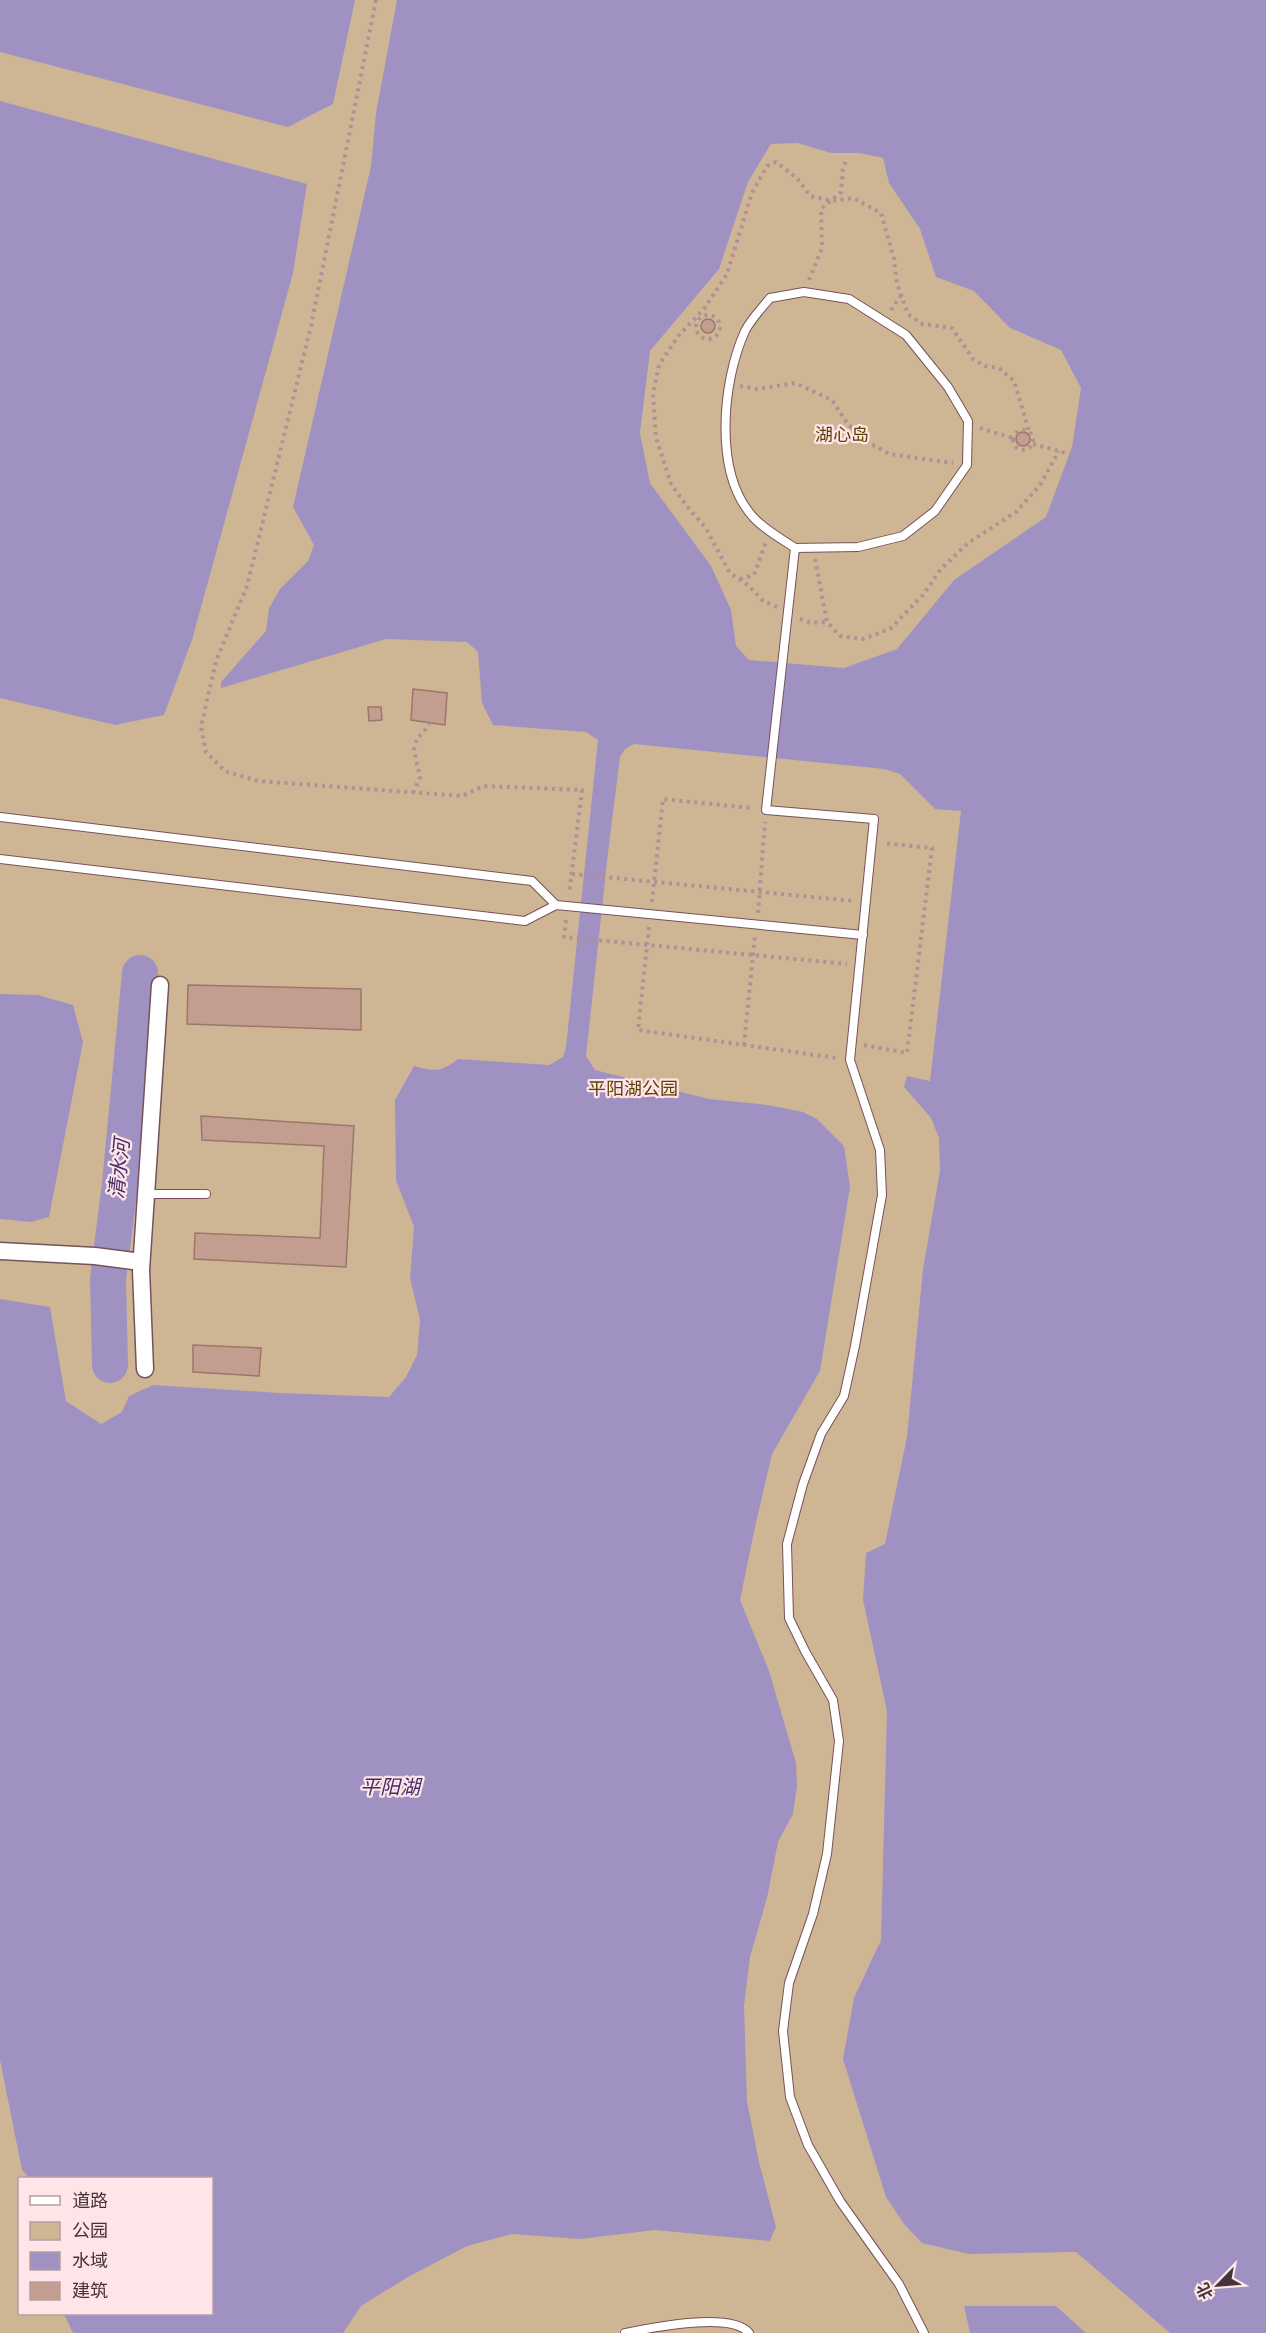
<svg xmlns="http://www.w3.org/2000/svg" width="1266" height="2333" viewBox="0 0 1266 2333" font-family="Poppins,'Noto Sans SC',sans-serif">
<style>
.green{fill:#ceb695;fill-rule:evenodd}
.water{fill:#9f92c3;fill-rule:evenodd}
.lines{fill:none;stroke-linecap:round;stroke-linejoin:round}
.river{stroke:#9f92c3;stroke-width:36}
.building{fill:#c39d8f;stroke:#9b776a;stroke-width:1.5}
.lane-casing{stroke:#775259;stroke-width:10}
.street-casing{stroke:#775259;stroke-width:19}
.path{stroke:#b09095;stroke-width:4;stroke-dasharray:3 4.5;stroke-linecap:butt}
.lane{stroke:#fff;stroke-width:8}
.street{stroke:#fff;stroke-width:16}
.labels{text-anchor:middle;stroke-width:4.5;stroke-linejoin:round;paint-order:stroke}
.park-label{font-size:18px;fill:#5f3f03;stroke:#ffe4e8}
.water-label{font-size:20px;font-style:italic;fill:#412d69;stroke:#ffe4e8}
</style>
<rect width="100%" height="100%" fill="#fdd2d9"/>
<path class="green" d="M0 0H1266V2333H0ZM20 2178H212V2314H20Z"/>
<path class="water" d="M0 0H355L333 104 288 127 0 52Z
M397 0H1266V2333H1170L1076 2252 969 2254 922 2243 904 2224 886 2197 843 2059 854 1998 881 1940 887 1711 863 1600 866 1553 885 1544 907 1437 923 1269 940 1171 939 1138 931 1118 904 1087 907 1076 930 1081 961 811 935 809 900 774 884 769 634 744 625 749 620 757 608 853 586 1056 595 1070 709 1099 768 1105 803 1112 817 1119 844 1146 850 1187 820 1371 772 1454 755 1527 740 1600 769 1671 796 1763 797 1786 793 1814 778 1842 767 1898 750 1957 744 2006 747 2101 759 2162 776 2227 770 2241 655 2230 580 2239 512 2234 467 2246 408 2277 361 2306 343 2333H73L64 2314H212V2178H29L22 2170 0 2060V1299L50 1307 66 1401 101 1424 122 1412 129 1396 153 1385 280 1393 389 1397 406 1377 417 1355 420 1320 410 1278 414 1227 396 1180 395 1100 414 1066C435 1071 440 1073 458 1059L549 1065 563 1057 566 1047 598 740 586 732 493 725 482 703 478 652 467 642 386 639 221 688V682L266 631 269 608 280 589 308 561 314 545 293 507 371 166 376 113ZM797 143 831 153H859L883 158 889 183 920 229 936 277 974 291 1010 328 1061 350 1081 388 1072 447 1046 517 954 580 897 649 844 668 749 660 736 646 731 610 711 566 650 483 640 433 650 351 719 269 748 182 771 144Z
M0 101 307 184 293 273 192 640 164 715 115 725 0 698Z
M0 994 38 995 73 1005 83 1042 49 1217 31 1222 0 1219Z
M964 2306H1056L1086 2333H970Z"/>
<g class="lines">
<path class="river" d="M110 1365 108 1279 120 1184 140 973"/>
</g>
<path class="building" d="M701 326a7 7 0 1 1 14 0a7 7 0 1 1-14 0Z
M1016 439a7 7 0 1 1 14 0a7 7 0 1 1-14 0Z
M413 689 447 693 445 725 411 720Z
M368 707H381L382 720 369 721Z
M188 985 361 989V1030L187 1024Z
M201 1116 354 1126 346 1267 194 1259 195 1233 320 1238 324 1146 202 1140Z
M193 1345 261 1348 259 1376 193 1372Z"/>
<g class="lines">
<g class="lane-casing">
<path id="lane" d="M795 548 858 547 903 536 935 511 967 465 968 421 948 387 906 335 849 299 804 292 770 298C762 308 751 319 745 331 722 382 713 474 754 518 765 530 782 539 795 548L766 810 874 819 850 1060 880 1150 882 1195 855 1346 844 1396 821 1434 803 1484 787 1544 789 1618 805 1651 833 1700 839 1741 827 1854 813 1914 789 1983 783 2031 790 2097 808 2145 840 2201 899 2284 924 2333
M0 817 532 881 556 905
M0 859 525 921 556 905 863 935
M146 1194H206
M625 2333C650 2328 731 2311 749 2333"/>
</g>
<g class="street-casing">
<path id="street" d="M0 1251 95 1256 141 1262
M145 1369 141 1270 160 985"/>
</g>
<path class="path" d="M376 0 311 326 247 586 216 661 201 727 206 752 225 771 258 781 462 796 484 786 582 790 569 894
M809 280 822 248 821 209 841 192 843 169 846 160
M891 310 902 294
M696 327a12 12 0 1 1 24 0a12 12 0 1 1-24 0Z
M740 386 757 389 795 383 832 400 847 423 864 440 889 454 953 463
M980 428 1013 438
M1013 440a10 10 0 1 1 20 0a10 10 0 1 1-20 0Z
M1033 444 1070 454
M815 559 827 622 840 636 863 639 890 629 923 595 941 569 968 543 1016 512 1040 485 1059 451
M740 579 754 575 766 542
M777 607 763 601 749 586 730 573 705 527 689 509 671 484 656 438 653 393 659 365 679 335 704 309 727 274 752 193 767 166 776 162 797 178 810 196 832 201 853 198 881 213 894 259 897 284 908 314 922 324 952 328 973 359 985 366 999 368 1014 381 1029 431
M800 619 811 623 827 622
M413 793 420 777 414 750 417 738 424 732 429 723
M572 874 855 901
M652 902 663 799 752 808
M758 913 765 822
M566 920 564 937 847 964
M649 927 638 1030 837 1058
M744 1045 755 935
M864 1045 907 1053 932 848 883 843"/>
<use href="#lane" class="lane"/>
<use href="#street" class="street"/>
</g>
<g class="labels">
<g class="park-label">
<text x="842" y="441">湖心岛</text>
<text x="633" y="1095">平阳湖公园</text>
</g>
<g class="water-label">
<text transform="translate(119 1169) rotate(-84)" y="7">清水河</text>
<text x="390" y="1794">平阳湖</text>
</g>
</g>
<rect x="18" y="2177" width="195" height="138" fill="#ffe4e8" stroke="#b59ea1" stroke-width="1.5"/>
<rect x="30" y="2196" width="30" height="9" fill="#ffffff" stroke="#b59ea1" stroke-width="1.5"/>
<text x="72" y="2207" font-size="18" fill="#453437">道路</text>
<rect x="30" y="2222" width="30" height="18" fill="#ceb695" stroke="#b59ea1" stroke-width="1.5"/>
<text x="72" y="2237" font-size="18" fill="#453437">公园</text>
<rect x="30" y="2252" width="30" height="18" fill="#9f92c3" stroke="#b59ea1" stroke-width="1.5"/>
<text x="72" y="2267" font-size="18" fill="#453437">水域</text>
<rect x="30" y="2282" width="30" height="18" fill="#c39d8f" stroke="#b59ea1" stroke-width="1.5"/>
<text x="72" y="2297" font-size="18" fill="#453437">建筑</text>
<g transform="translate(1218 2285) rotate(245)" stroke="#ffe4e8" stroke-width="4.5" paint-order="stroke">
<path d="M0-4.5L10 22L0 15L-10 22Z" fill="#453437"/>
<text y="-9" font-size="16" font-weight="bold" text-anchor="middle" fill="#453437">北</text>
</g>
</svg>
